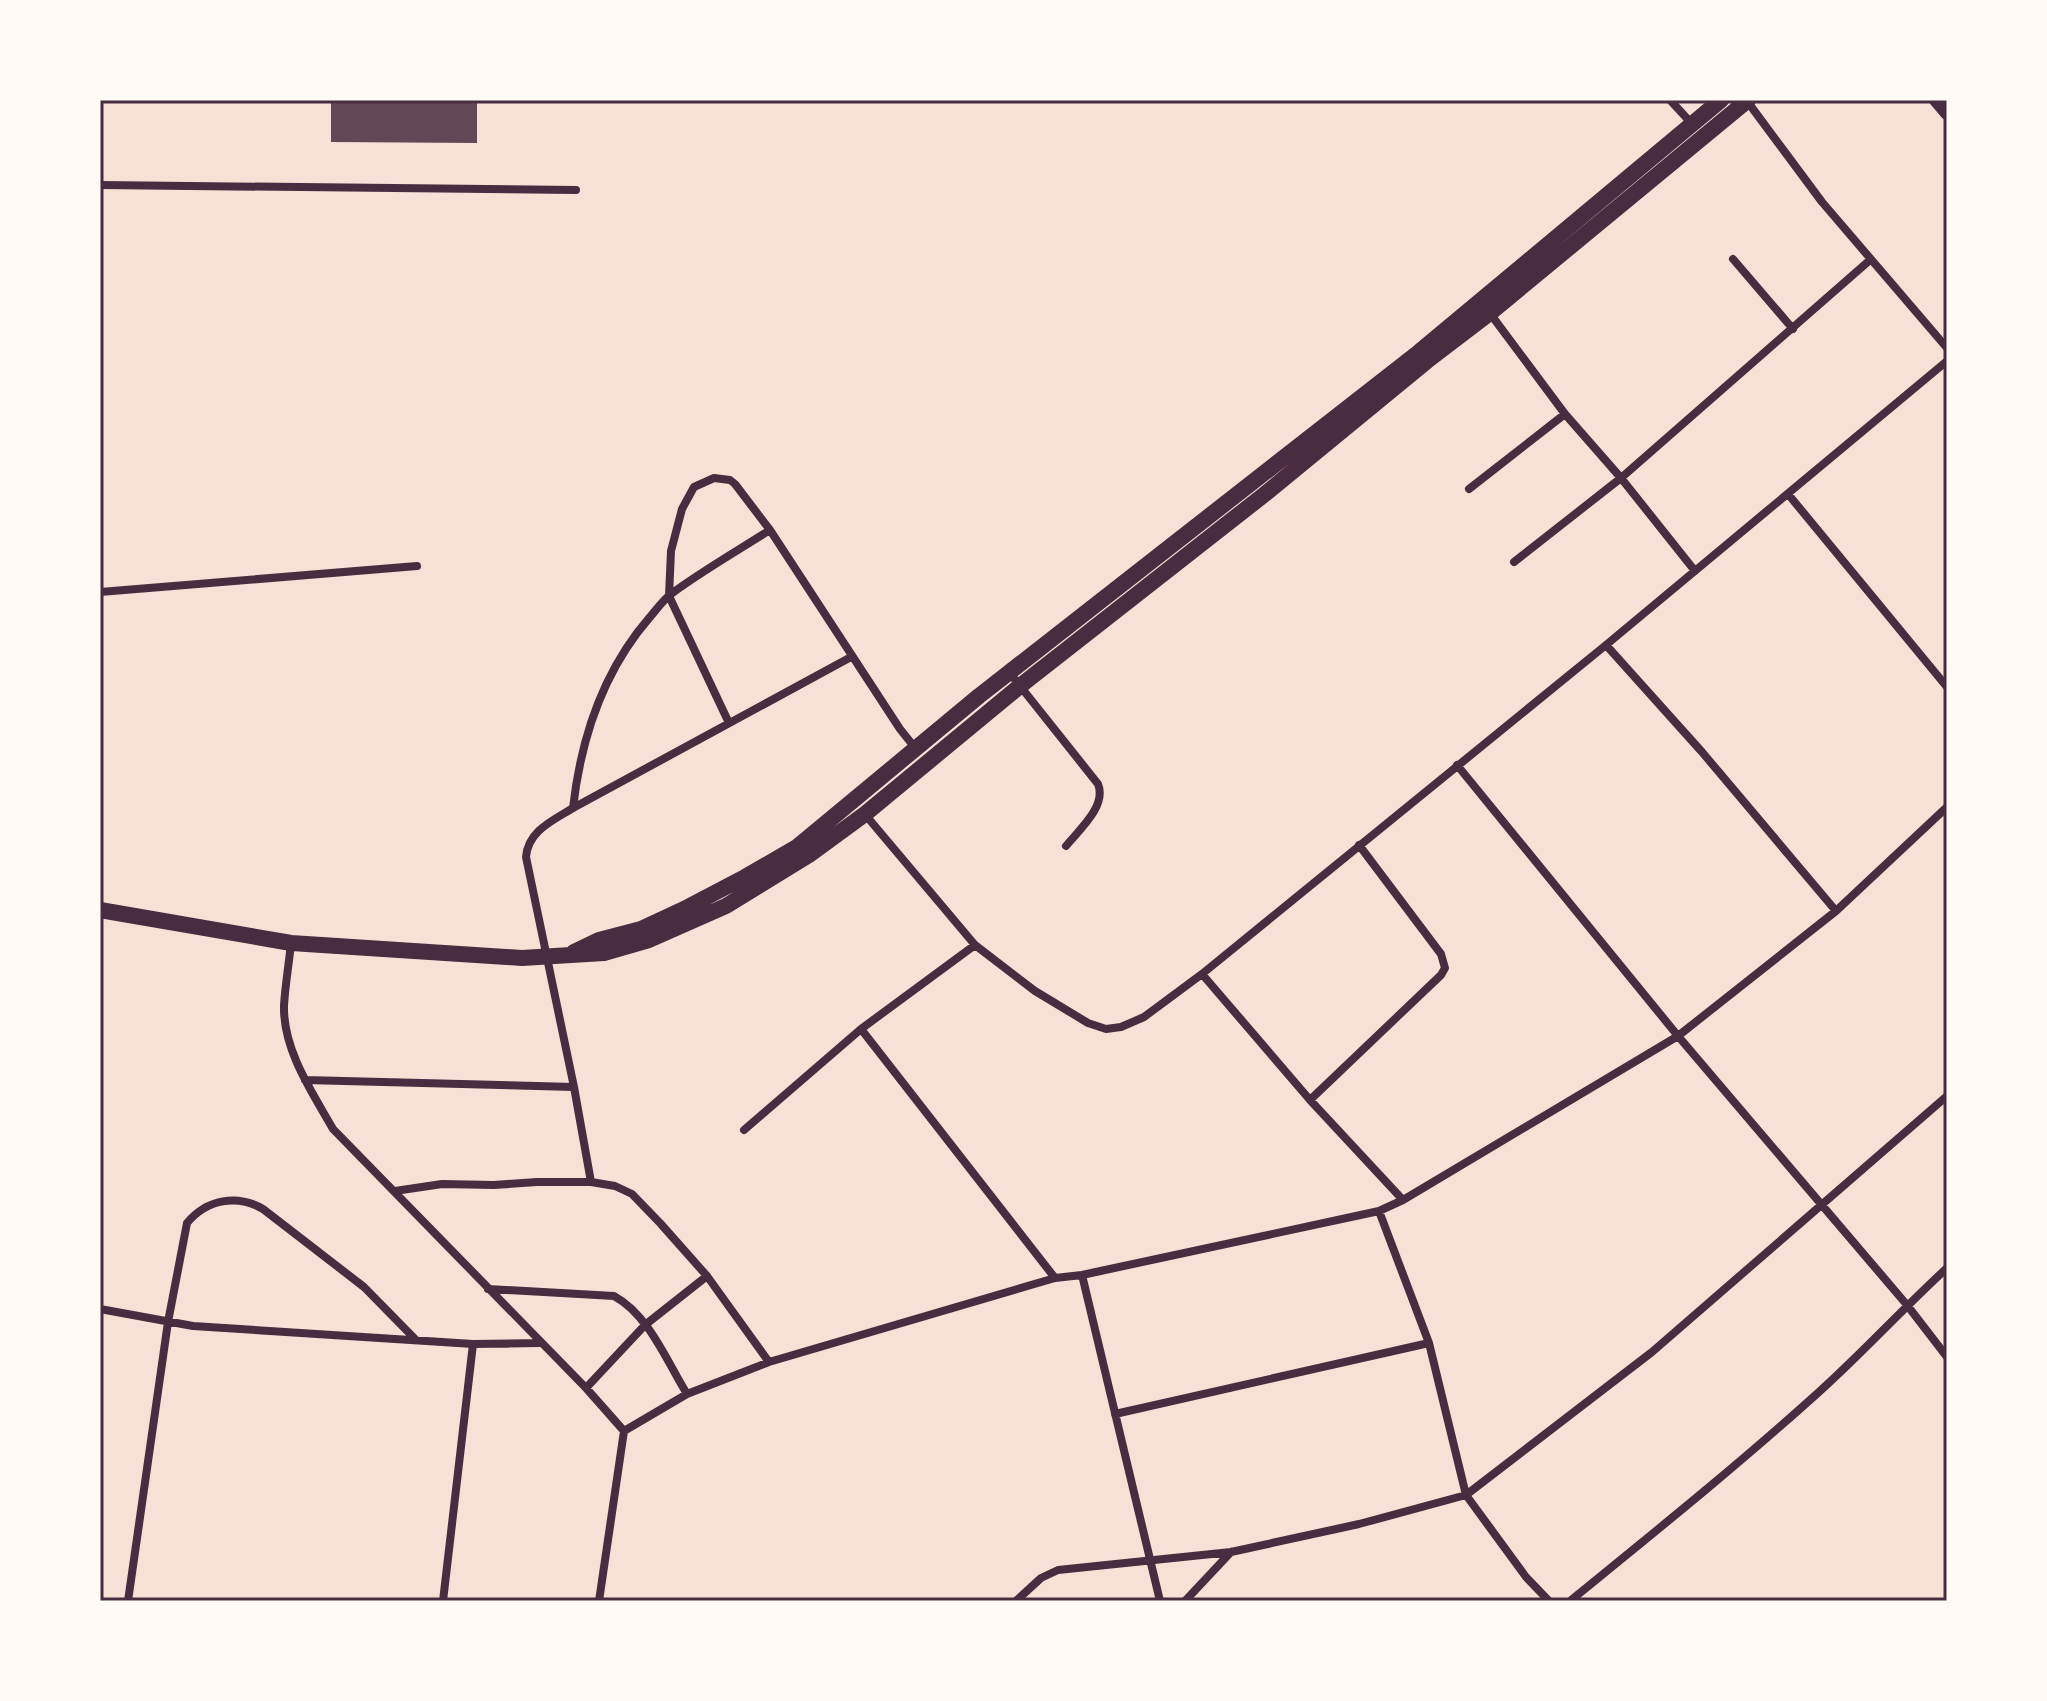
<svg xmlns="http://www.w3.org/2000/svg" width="2047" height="1701" viewBox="0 0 2047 1701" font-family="'Asap Condensed',sans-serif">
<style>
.building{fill:#644757}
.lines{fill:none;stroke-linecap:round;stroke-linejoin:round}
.minor{stroke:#4a2c40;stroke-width:8}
.tertiary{stroke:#4a2c40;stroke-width:14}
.secondary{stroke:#4a2c40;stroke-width:16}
.neatline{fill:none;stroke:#4a2c40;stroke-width:3}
</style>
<rect width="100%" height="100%" fill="#f7e1d7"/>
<path class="building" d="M331 100H477V143L331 142Z"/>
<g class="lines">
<path class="minor" d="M1670 100 1694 126
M1747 101 1822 202 1947 348
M100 185 576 190
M1733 259 1793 329
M1489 312 1565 414 1621 478 1695 571
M1469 489 1565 414
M1788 494 1947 687
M1514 562 1621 478 1870 260
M100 592 417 566
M1606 645 1702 752 1836 911
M1009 672 1098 784C1107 806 1079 830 1066 846
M729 723 669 596 671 551 682 509 694 487 714 478 730 480 735 484 770 530 900 729 916 749
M1457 765 1678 1036 1907 1305 1947 1357
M573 808C581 737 603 671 650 617 657 609 663 600 671 594 702 571 737 551 770 530
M863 812 975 945 1035 991 1088 1023 1106 1029 1121 1027 1144 1017 1202 974 1606 645 1947 361
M291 943C289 964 285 986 284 1006 283 1050 312 1092 333 1129L586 1388 624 1431 599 1601
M975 945 861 1029 1055 1278
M1202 974 1310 1100 1403 1200
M305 1080 574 1087
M1310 1100 1441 975 1445 968 1441 954 1359 845
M744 1130 861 1029
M591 1182 574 1087 526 857C528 831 552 821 573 808L851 657
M395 1191 442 1184 494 1185 537 1182H591L615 1186 632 1194 660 1223 707 1276 769 1362
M1379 1211 1429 1343 1466 1495 1526 1577 1549 1601
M1082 1275 1160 1601
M488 1289 614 1296C649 1315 667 1362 687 1394
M100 1309 193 1326 473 1344 540 1343
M586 1388 645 1325 707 1276
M1115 1414 1429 1343
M624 1431 687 1394 769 1362 1055 1278 1082 1275 1379 1211 1403 1200 1678 1036 1836 911 1947 807
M128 1601 168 1322 187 1223C207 1199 237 1194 263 1209L364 1287 416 1340
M443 1601 473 1344
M1016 1601 1041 1578 1058 1570 1231 1552 1359 1524 1466 1495 1652 1352 1947 1096
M1185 1601 1231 1552
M1570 1601C1651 1535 1732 1470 1810 1400 1858 1358 1900 1311 1947 1268"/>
<path class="tertiary" d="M1936 100 1947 113"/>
<path class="secondary" d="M100 910 291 943 522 958 604 953 649 940 726 906 809 855 865 814 1020 686 1265 494 1427 361 1490 313 1748 100
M574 952 599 940 641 929 684 909 745 877 797 847 979 696 1419 352 1721 100"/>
</g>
<rect width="2047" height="1701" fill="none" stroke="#fffaf5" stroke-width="204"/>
<rect x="102" y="102" width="1843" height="1497" class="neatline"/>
</svg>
